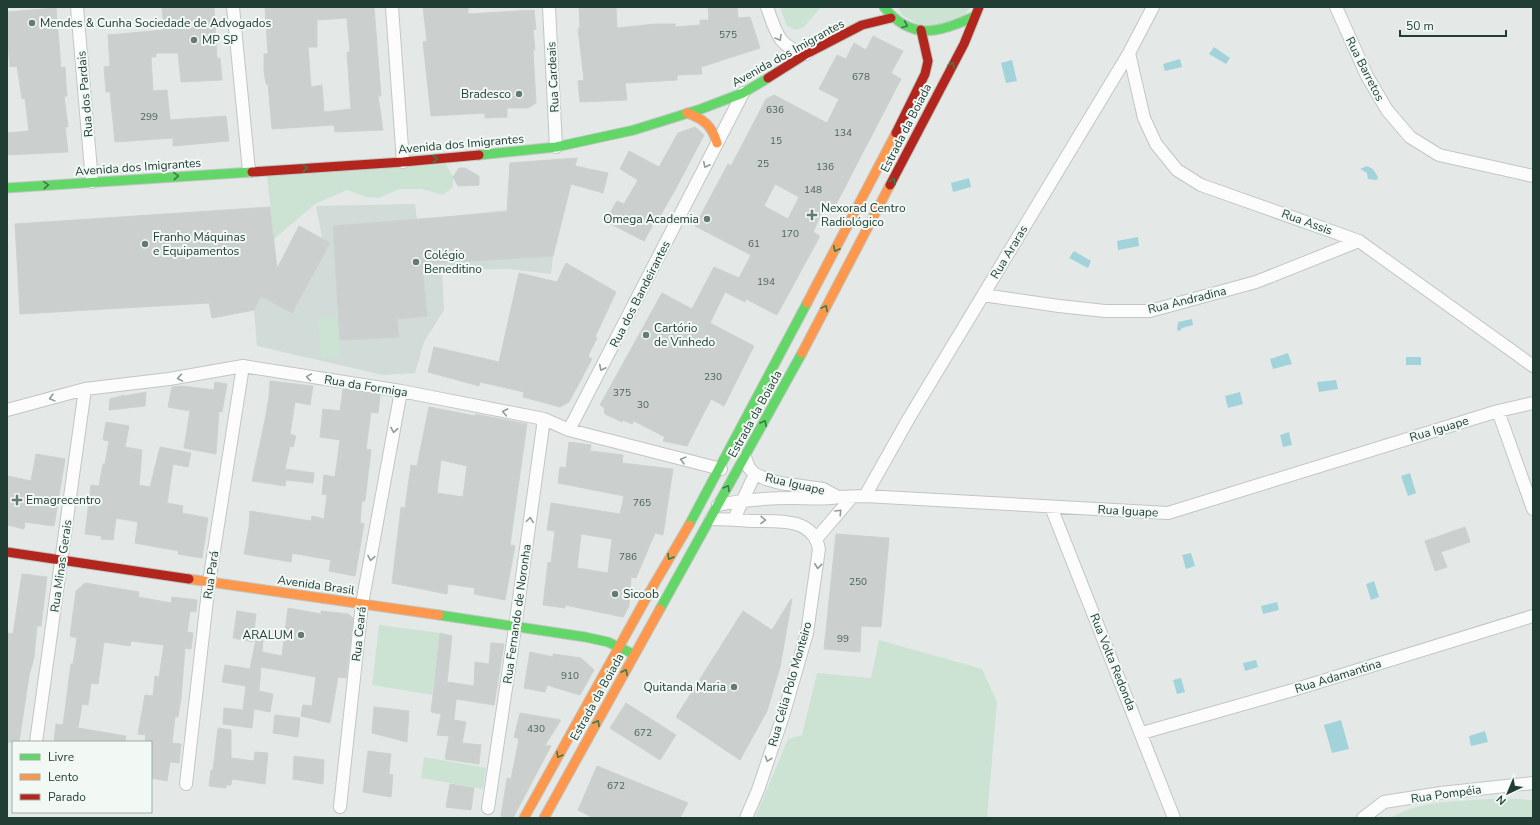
<svg xmlns="http://www.w3.org/2000/svg" width="1540" height="825" viewBox="0 0 1540 825" font-family="'Nunito Sans',sans-serif">
<style>
.built{fill:#d1dbd7}
.green{fill:#cce3d3}
.water{fill:#a2d3da}
.building{fill:#cbd0ce;stroke:#ccd2d0;fill-rule:evenodd}
.lines{fill:none;stroke-linecap:round;stroke-linejoin:round}
.street-casing{stroke:#c1c6c4;stroke-width:14}
.fast-casing{stroke:#bfc7c4;stroke-width:11}
.slow-casing{stroke:#bfc7c4;stroke-width:11}
.jam-casing{stroke:#bfc7c4;stroke-width:11}
.street{stroke:#fbfcfb;stroke-width:12}
.fast{stroke:#63d668;stroke-width:9}
.slow{stroke:#ff974d;stroke-width:9}
.jam{stroke:#b3261e;stroke-width:9}
.oneway{stroke:#3b7b49}
.oneway2{stroke:#8e9d98}
.poi-dot{fill:#657a73;stroke:#f2f9f5;stroke-width:1.5}
.labels{text-anchor:middle;stroke-width:4;stroke-linejoin:round;paint-order:stroke}
.number-label{font-size:10px;fill:#4c635c}
.poi-label{font-size:12px;fill:#213e35;stroke:#f2f9f5;text-anchor:start}
.street-label{font-size:12px;fill:#213e35;stroke:#f2f9f5}
</style>
<rect width="100%" height="100%" fill="#e4e9e7"/>
<path class="built" d="M577 158 553 256 551 274 509 269 442 270 444 310 424 342 415 373 383 375 257 346 254 310 299 226 322 238 316 206 415 204 417 220 507 210 510 163Z"/>
<path class="green" d="M780 7H821L804 27 796 30 787 26Z
M898 7H970L962 18 925 28 902 15Z
M446 164 453 177V187L443 195 422 189H399L379 198 366 197 347 190 315 204 274 239 267 176Z
M318 318H337L340 358H321Z
M379 625 440 633 432 695 372 685Z
M879 640 982 669 997 702 987 818H755L788 739 802 735 817 673 871 678Z
M424 757 486 768 483 789 421 778Z
M1501 798 1533 800V818H1390C1426 798 1462 802 1501 798Z"/>
<path class="water" d="M1214 47 1230 58 1226 64 1209 54Z
M1180 59 1182 67 1165 71 1163 64Z
M1012 60 1017 81 1006 83 1001 63Z
M1367 166 1373 169 1378 177 1377 180 1368 179 1367 173 1360 169Z
M969 178 971 187 953 192 951 183Z
M1138 237 1139 246 1118 250 1117 241Z
M1074 251 1091 261 1088 268 1069 258Z
M1192 319 1193 325 1182 328 1180 331 1177 330 1178 322Z
M1288 353 1292 364 1273 369 1270 359Z
M1406 357H1421V365H1406Z
M1336 380 1338 389 1319 392 1317 382Z
M1240 392 1243 404 1228 408 1225 396Z
M1289 432 1292 445 1283 447 1280 435Z
M1410 473 1416 493 1408 496 1401 476Z
M1191 553 1195 566 1186 569 1182 555Z
M1374 581 1379 597 1371 600 1366 584Z
M1277 602 1279 610 1263 614 1261 606Z
M1256 660 1258 667 1245 671 1243 663Z
M1181 678 1185 692 1177 694 1173 680Z
M1341 720 1349 749 1332 753 1324 725Z
M1485 731 1488 742 1471 746 1469 736Z"/>
<path class="building" d="M162 7H214L217 58H220L222 80 181 82 178 53H156V57H151L153 91 167 90 170 120 226 116 229 141 173 146V138L115 142 110 92H106L104 67 110 66 108 35 164 30Z
M265 7H374L381 96H378L383 130 335 132 334 125 272 129 268 84H266L264 71V54H268ZM347 18 350 52H347L351 109 324 112 322 85 311 87 308 47H317V20Z
M423 7H468V14L534 10 536 29 533 30 535 50H533L536 103 528 108H507V117L485 118V113L431 116 423 42 427 41Z
M579 7H616L617 28 655 24H675V27L700 25V20H709L708 7H737L738 18 750 17 760 48 701 67 702 74 677 75V80L625 83 627 100 580 102 578 81 584 80 578 28H580Z
M56 8 61 68 65 67 66 83 67 96H64L68 127H65L68 152 7 155V133L29 131 25 98 22 99 17 66 10 67 7 35V12Z
M873 36 903 51 891 73 901 79 831 214 823 210 813 232 820 236 777 315 746 299 745 302 725 292 710 323 754 346 724 406 711 399 687 446 663 441 665 437 634 421 632 424 623 420 622 422 605 414 604 407 600 405 662 293 692 309 714 267 739 278 751 255 695 226 728 164 731 166 766 99 774 95 827 123 839 99 819 89 837 55 846 59 854 43 866 50ZM775 184 799 197 788 219 764 206Z
M695 127 704 135 674 192 659 218 657 217 644 241 605 221 617 201 624 204 638 180 620 169 629 151 659 167 678 133Z
M577 158 575 166 608 173 603 193 571 184 553 256 422 264 427 316 397 319 399 337 340 340 333 226 507 212 510 163Z
M459 168H465L479 176V185L458 186 453 177Z
M270 207 277 269 299 226 330 243 292 313 261 296 254 310 212 318 209 303 20 314 15 224Z
M566 263 616 292 595 337 597 338 588 356 592 359 569 402 560 407 523 397 524 392 480 382 479 386 428 372 434 347 499 362 519 273 557 282Z
M270 381 313 386 310 405 295 402 290 434 296 436 293 447 290 446 285 469 314 473 313 483 286 480 285 486 252 481 265 420 269 397Z
M215 382 227 384 222 412 219 411 216 454 184 448 190 411 168 407 172 387 182 386 214 390Z
M343 389 380 395 378 413 371 412 366 449 371 450 365 501H362L360 523 364 524 355 576 329 571 331 560 292 553 291 562 244 554 249 527 250 511 311 521 312 516 324 519 327 495 322 494 324 475 335 477 340 440 320 437 323 409 340 411Z
M146 392 145 406 109 410 110 399 125 395V396Z
M429 407 475 416V414L527 424 510 545 515 546 505 600 474 594 475 588 448 584 447 594 392 583 401 507 405 508 411 465 417 466ZM441 460 467 466 463 497 437 493Z
M106 422 129 426 125 447 142 450 139 485 150 487 160 447 191 453 188 467 173 464 167 503 183 506 182 513 208 518 202 558 178 554 179 551 135 543 138 522 116 518 113 540 101 539 102 536 85 534 91 485 99 486 103 464H105L109 441 103 440Z
M569 442 591 445 590 451 623 455 622 463 673 469 663 535 655 533 636 578 631 577 629 606 623 617 565 605V608L543 605 548 562 551 563 555 531 547 530 551 503 620 514 624 496 558 483 560 467 566 468ZM581 534 612 539 608 573 577 568Z
M36 454 65 459 54 526 25 522 24 529 7 525 8 476 31 481Z
M1465 527 1470 542 1441 552 1447 567 1435 571 1425 541Z
M836 534 889 538 881 627 861 626 860 652 824 649Z
M22 574 47 577 41 626H37L34 657 29 676 19 742H7V633L13 634Z
M85 583 139 592 138 597 171 603 172 597 197 600 196 612 190 611 187 632 193 633 191 649 185 648 181 698 178 717H175L172 743 181 744 179 763 170 762 167 781 151 778V742H145L146 735 138 734 145 695 153 696 155 676 159 677 164 645 131 641 130 646 104 642 98 684 91 683 88 705 82 704 78 728 126 736 125 742H54L56 724 63 725 71 664H73L77 638 70 636 76 591Z
M791 599H792L780 667 767 711 740 760 676 717 743 611 772 630Z
M288 608 321 614V611L348 614 353 618 346 678 338 677 330 723 301 716 303 705 312 706 316 677 261 667 259 691 273 694 270 712 254 709 252 728 223 724 224 708 243 710 246 686 222 682 225 665 250 669 256 639 263 640 262 652 282 656Z
M237 611 256 614 253 642 233 638Z
M440 633 452 636 447 682 474 686 475 662 489 664 491 643 504 644 494 705 456 699 454 720 466 722 462 743 481 745 479 764 445 759 449 736 437 735 441 714 431 712Z
M530 652 553 657V654L581 658 594 670 580 695 547 685 545 692 524 688Z
M626 703 676 735 660 760 610 728Z
M374 707 409 711 407 742 372 733Z
M520 713 561 720 545 745 551 746 513 818H511L501 816 507 778 511 779 519 739 514 737Z
M275 715 300 718 298 737 273 733Z
M218 728 231 730V758L254 761 255 752 268 753 265 784 232 779 231 785H226V788L209 786 211 770H213Z
M368 751 391 754 389 774 393 775 391 797 363 792Z
M294 756 324 760 323 784 293 779Z
M597 766 688 803 680 818H593L578 810Z
M450 784 474 788 471 810 446 807Z"/>
<g class="lines">
<g class="street-casing">
<path id="street" d="M77 7 92 182
M233 7 249 171
M392 7 403 162
M549 7 556 147
M767 7C776 32 778 47 806 54
M1336 7 1367 76 1387 110 1410 137 1439 155 1533 176
M1129 53 1144 118 1156 144 1177 170 1201 185 1359 241 1533 366
M983 295 1059 306 1105 311H1150L1256 282 1359 241
M7 410 85 389 169 379 243 366 401 391 544 419 569 430 721 469
M1498 411 1533 509
M569 430 743 93
M745 457 749 468 755 474 766 479 780 483 823 489 838 497 865 496 1168 513 1498 411 1533 403
M865 496 909 418 1129 53 1153 7
M718 505C742 500 767 498 792 498 808 498 822 500 838 497
M1051 507 1174 818
M711 519C724 519 738 520 751 521 777 521 813 517 819 549L807 633 783 716 758 790 746 818
M734 519 755 474
M817 538 852 497
M1142 733 1293 690 1533 616
M36 742 85 389
M186 784 209 582 243 366
M340 807 362 604 401 391
M488 808 515 628 544 419
M1363 818 1384 802 1441 793 1533 783"/>
</g>
<g class="fast-casing">
<path id="fast" d="M884 7C911 41 940 33 975 16
M479 155 556 147 634 130 701 109 743 93 768 78
M7 188 252 172
M689 525 807 303
M660 609 802 353
M439 615 585 637 608 642 631 653"/>
</g>
<g class="slow-casing">
<path id="slow" d="M687 113C704 119 712 126 717 143
M807 303 896 133
M802 353 890 185
M189 579 439 615
M524 818 649 593 689 525
M544 818 660 609"/>
</g>
<g class="jam-casing">
<path id="jam" d="M768 78 806 54 862 25 891 18
M896 133 925 74 928 61 921 30
M252 172 403 162 479 155
M890 185 964 44 979 7
M7 552 189 579"/>
</g>
<use href="#street" class="street"/>
<use href="#fast" class="fast"/>
<use href="#slow" class="slow"/>
<use href="#jam" class="jam"/>
</g>
<defs><path id="oneway-chevron" d="M-2-3.5L2.5 0L-2 3.5" fill="none" stroke-width="1.6" stroke-linecap="round" stroke-linejoin="round"/></defs>
<g class="oneway">
<use href="#oneway-chevron" transform="translate(905 25) rotate(23)"/>
<use href="#oneway-chevron" transform="translate(952 65) rotate(-62)"/>
<use href="#oneway-chevron" transform="translate(435 159) rotate(-5)"/>
<use href="#oneway-chevron" transform="translate(305 168) rotate(-3)"/>
<use href="#oneway-chevron" transform="translate(176 176) rotate(-4)"/>
<use href="#oneway-chevron" transform="translate(893 181) rotate(-63)"/>
<use href="#oneway-chevron" transform="translate(46 185) rotate(-4)"/>
<use href="#oneway-chevron" transform="translate(836 249) rotate(117)"/>
<use href="#oneway-chevron" transform="translate(825 308) rotate(-62)"/>
<use href="#oneway-chevron" transform="translate(764 423) rotate(-61)"/>
<use href="#oneway-chevron" transform="translate(727 488) rotate(-60)"/>
<use href="#oneway-chevron" transform="translate(670 557) rotate(120)"/>
<use href="#oneway-chevron" transform="translate(625 672) rotate(-63)"/>
<use href="#oneway-chevron" transform="translate(597 723) rotate(-61)"/>
<use href="#oneway-chevron" transform="translate(559 755) rotate(120)"/>
</g>
<g class="oneway2">
<use href="#oneway-chevron" transform="translate(779 38) rotate(59)"/>
<use href="#oneway-chevron" transform="translate(706 165) rotate(117)"/>
<use href="#oneway-chevron" transform="translate(602 368) rotate(117)"/>
<use href="#oneway-chevron" transform="translate(309 377) rotate(-171)"/>
<use href="#oneway-chevron" transform="translate(180 378) rotate(170)"/>
<use href="#oneway-chevron" transform="translate(52 398) rotate(165)"/>
<use href="#oneway-chevron" transform="translate(505 412) rotate(-169)"/>
<use href="#oneway-chevron" transform="translate(394 430) rotate(100)"/>
<use href="#oneway-chevron" transform="translate(683 460) rotate(-165)"/>
<use href="#oneway-chevron" transform="translate(839 512) rotate(-47)"/>
<use href="#oneway-chevron" transform="translate(530 520) rotate(-82)"/>
<use href="#oneway-chevron" transform="translate(763 520) rotate(1)"/>
<use href="#oneway-chevron" transform="translate(371 558) rotate(100)"/>
<use href="#oneway-chevron" transform="translate(818 566) rotate(96)"/>
<use href="#oneway-chevron" transform="translate(768 759) rotate(109)"/>
</g>
<g class="poi-dot">
<circle cx="32" cy="23" r="4"/>
<circle cx="194" cy="40" r="4"/>
<circle cx="519" cy="94" r="4"/>
<path d="M810 209h4v4h4v4h-4v4h-4v-4h-4v-4h4z"/>
<circle cx="707" cy="219" r="4"/>
<circle cx="145" cy="244" r="4"/>
<circle cx="416" cy="262" r="4"/>
<circle cx="646" cy="335" r="4"/>
<path d="M15 494h4v4h4v4h-4v4h-4v-4h-4v-4h4z"/>
<circle cx="615" cy="594" r="4"/>
<circle cx="301" cy="635" r="4"/>
<circle cx="734" cy="687" r="4"/>
</g>
<g class="labels">
<g class="number-label">
<text x="728" y="38">575</text>
<text x="861" y="80">678</text>
<text x="775" y="113">636</text>
<text x="149" y="120">299</text>
<text x="843" y="136">134</text>
<text x="776" y="144">15</text>
<text x="763" y="167">25</text>
<text x="825" y="170">136</text>
<text x="813" y="193">148</text>
<text x="790" y="237">170</text>
<text x="754" y="247">61</text>
<text x="766" y="285">194</text>
<text x="713" y="380">230</text>
<text x="622" y="396">375</text>
<text x="643" y="408">30</text>
<text x="642" y="506">765</text>
<text x="628" y="560">786</text>
<text x="858" y="585">250</text>
<text x="843" y="642">99</text>
<text x="570" y="679">910</text>
<text x="536" y="732">430</text>
<text x="643" y="736">672</text>
<text x="616" y="789">672</text>
</g>
<g class="poi-label">
<text x="40" y="27">Mendes &amp; Cunha Sociedade de Advogados</text>
<text x="202" y="44">MP SP</text>
<text x="511" y="98" text-anchor="end">Bradesco</text>
<text x="821" y="212">Nexorad Centro<tspan x="821" dy="14">Radiológico</tspan></text>
<text x="699" y="223" text-anchor="end">Omega Academia</text>
<text x="153" y="241">Franho Máquinas<tspan x="153" dy="14">e Equipamentos</tspan></text>
<text x="424" y="259">Colégio<tspan x="424" dy="14">Beneditino</tspan></text>
<text x="654" y="332">Cartório<tspan x="654" dy="14">de Vinhedo</tspan></text>
<text x="26" y="504">Emagrecentro</text>
<text x="623" y="598">Sicoob</text>
<text x="293" y="639" text-anchor="end">ARALUM</text>
<text x="726" y="691" text-anchor="end">Quitanda Maria</text>
</g>
<g class="street-label">
<text transform="translate(788 53) rotate(-29)" y="4">Avenida dos Imigrantes</text>
<text transform="translate(1365 69) rotate(63)" y="4">Rua Barretos</text>
<text transform="translate(553 77) rotate(-93)" y="4">Rua Cardeais</text>
<text transform="translate(85 94) rotate(-95)" y="4">Rua dos Pardais</text>
<text transform="translate(906 128) rotate(-63)" y="4">Estrada da Boiada</text>
<text transform="translate(461 144) rotate(-5)" y="4">Avenida dos Imigrantes</text>
<text transform="translate(138 167) rotate(-4)" y="4">Avenida dos Imigrantes</text>
<text transform="translate(1307 222) rotate(20)" y="4">Rua Assis</text>
<text transform="translate(1009 252) rotate(-59)" y="4">Rua Araras</text>
<text transform="translate(640 294) rotate(-63)" y="4">Rua dos Bandeirantes</text>
<text transform="translate(1187 300) rotate(-14)" y="4">Rua Andradina</text>
<text transform="translate(366 386) rotate(9)" y="4">Rua da Formiga</text>
<text transform="translate(755 414) rotate(-61)" y="4">Estrada da Boiada</text>
<text transform="translate(1439 429) rotate(-17)" y="4">Rua Iguape</text>
<text transform="translate(795 484) rotate(13)" y="4">Rua Iguape</text>
<text transform="translate(1128 511) rotate(3)" y="4">Rua Iguape</text>
<text transform="translate(61 566) rotate(-82)" y="4">Rua Minas Gerais</text>
<text transform="translate(211 575) rotate(-82)" y="4">Rua Pará</text>
<text transform="translate(316 585) rotate(8)" y="4">Avenida Brasil</text>
<text transform="translate(517 614) rotate(-82)" y="4">Rua Fernando de Noronha</text>
<text transform="translate(359 634) rotate(-84)" y="4">Rua Ceará</text>
<text transform="translate(1113 662) rotate(68)" y="4">Rua Volta Redonda</text>
<text transform="translate(1338 676) rotate(-17)" y="4">Rua Adamantina</text>
<text transform="translate(790 684) rotate(-74)" y="4">Rua Célia Polo Monteiro</text>
<text transform="translate(597 697) rotate(-61)" y="4">Estrada da Boiada</text>
<text transform="translate(1446 794) rotate(-8)" y="4">Rua Pompéia</text>
</g>
</g>
<rect width="1540" height="825" fill="none" stroke="#213e35" stroke-width="16"/>
<rect x="12" y="741" width="140" height="72" fill="#f2f9f5" stroke="#9eaea8"/>
<rect x="20" y="754" width="20" height="6" fill="#63d668" stroke="#9eaea8"/>
<text x="48" y="761" font-size="12" fill="#213e35">Livre</text>
<rect x="20" y="774" width="20" height="6" fill="#ff974d" stroke="#9eaea8"/>
<text x="48" y="781" font-size="12" fill="#213e35">Lento</text>
<rect x="20" y="794" width="20" height="6" fill="#b3261e" stroke="#9eaea8"/>
<text x="48" y="801" font-size="12" fill="#213e35">Parado</text>
<g transform="translate(1508 793) rotate(224)" stroke="#f2f9f5" stroke-width="3" paint-order="stroke">
<path d="M0-3L7 15L0 10L-7 15Z" fill="#213e35"/>
<text y="-6" font-size="11" font-weight="bold" text-anchor="middle" fill="#213e35">N</text>
</g>
<path d="M1400 30v6h106v-6" fill="none" stroke="#213e35" stroke-width="2"/>
<text x="1406" y="30" font-size="12" fill="#213e35" stroke="#f2f9f5" stroke-width="3" paint-order="stroke">50 m</text>
</svg>
